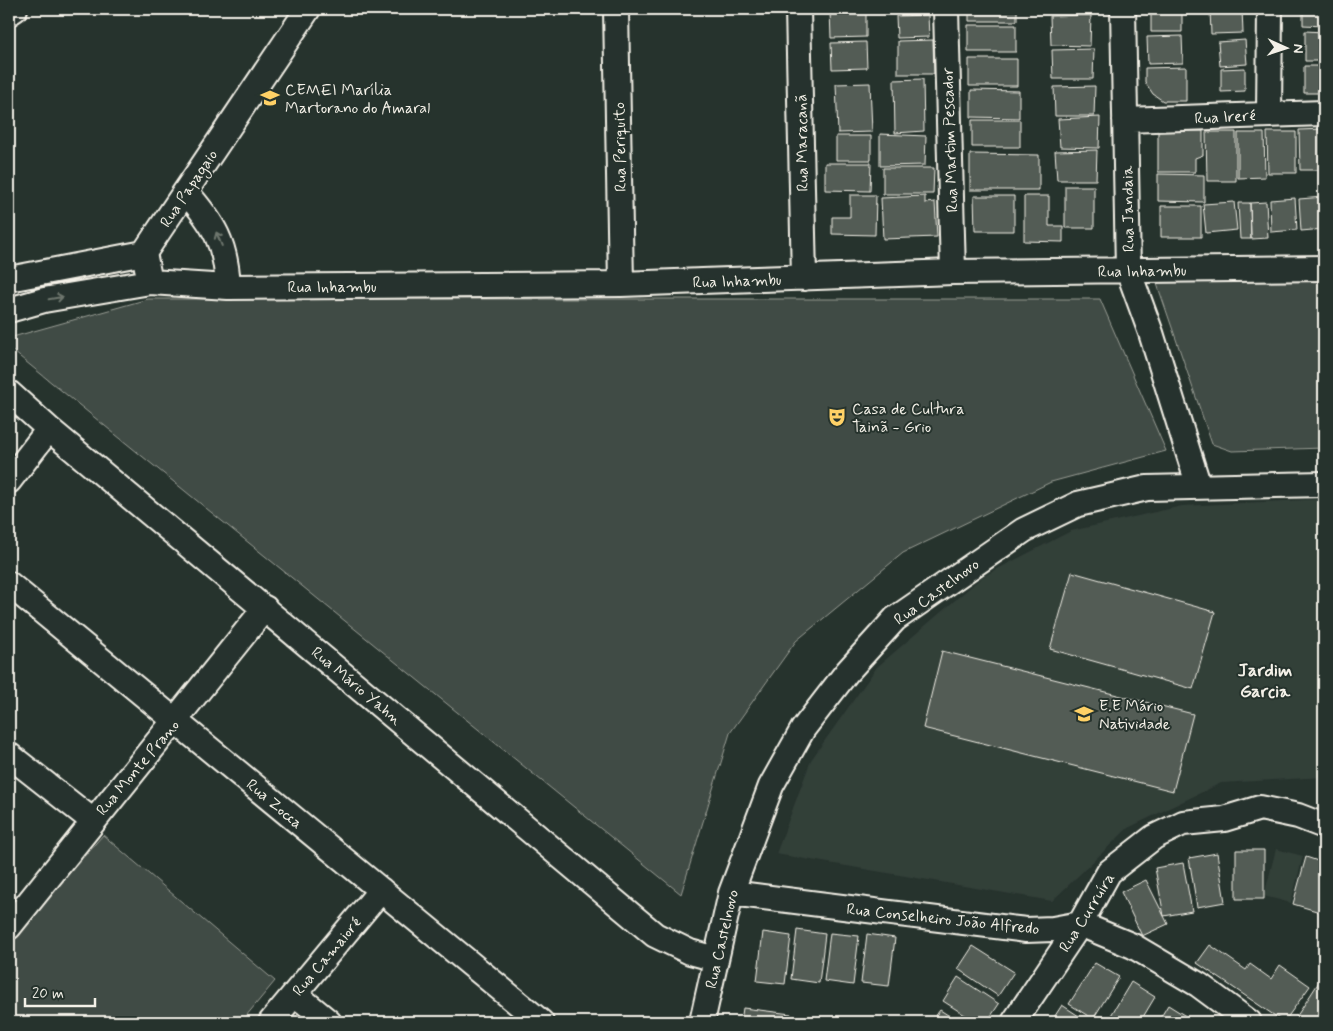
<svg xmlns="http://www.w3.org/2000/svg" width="1333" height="1031" viewBox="0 0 1333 1031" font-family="Mynerve,sans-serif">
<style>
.built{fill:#333f39}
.green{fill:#414b45;stroke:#9a9e96}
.building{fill:#525c55;stroke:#f4f1e8}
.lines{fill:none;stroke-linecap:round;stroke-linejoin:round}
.minor-casing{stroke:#f4f1e8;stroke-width:28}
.minor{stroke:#26332d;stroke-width:24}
.oneway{stroke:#6e766e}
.labels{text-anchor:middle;stroke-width:4;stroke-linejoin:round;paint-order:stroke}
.poi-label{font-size:16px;fill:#f4f1e8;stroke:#26332d;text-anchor:start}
.street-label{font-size:16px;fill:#f4f1e8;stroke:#26332d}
.neighbourhood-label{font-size:18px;font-weight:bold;fill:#f4f1e8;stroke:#26332d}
</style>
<rect width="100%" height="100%" fill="#26332d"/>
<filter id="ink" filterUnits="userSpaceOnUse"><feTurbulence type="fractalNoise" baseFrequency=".02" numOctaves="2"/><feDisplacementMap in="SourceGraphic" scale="10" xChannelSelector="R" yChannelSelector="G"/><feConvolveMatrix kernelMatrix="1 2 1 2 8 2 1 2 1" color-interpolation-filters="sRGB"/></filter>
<g filter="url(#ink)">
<path class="built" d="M1324 499V777L1221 783 1128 828 1052 901 776 854 811 760 877 667 982 577 1071 531 1182 506Z
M1276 849 1303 856 1291 903 1264 896Z"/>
<path class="green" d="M1324 275V448L1232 451 1212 444 1155 278Z
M148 299H1100L1166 451 1051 482 903 553 796 641 730 733 681 894 9 348V338Z
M103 835 275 981 241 1022H9V942Z"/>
<path class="building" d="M895 9H929V11L895 12Z
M969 9H1017V21H969Z
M1053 9H1093L1092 14H1053Z
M1151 9H1182V32H1151Z
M1210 9H1242L1243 33 1211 34Z
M1303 9H1324V26L1303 25Z
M830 11H866V37L831 38Z
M928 15 929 37 897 38 896 16Z
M1091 15 1090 46 1051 45 1050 16Z
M968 25H1016V52H968Z
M1305 31 1324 32V61H1305Z
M1182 36 1183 63 1148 64 1147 37Z
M933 40 934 74H898V41Z
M1245 40 1247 64 1220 66 1218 42Z
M866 42 867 68 832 69 831 43Z
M1094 49 1093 79H1053L1052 50Z
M969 59H1017V86H969Z
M1304 66H1324V93H1304Z
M1186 67V101H1163L1153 94 1145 82V68Z
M1245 68V91L1221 92V69Z
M923 79 924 131 895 133 894 80Z
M870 83 872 132 838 133 836 84Z
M1095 86 1094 116H1055L1054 87Z
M971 90 1019 91V118L971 117Z
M1100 117 1099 148 1060 147 1058 119Z
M972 120H1020V147H972Z
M1324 129V170H1300L1299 130Z
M1158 131H1203V155L1195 158V172H1158Z
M1206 132H1236V181H1207Z
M1267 132H1296V173H1268Z
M1238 133H1264L1265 177 1238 178Z
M880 134 926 136 925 165 880 166Z
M836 136H871V160H836Z
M1097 150 1096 180H1057L1055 151Z
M970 154 1039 155V190H970Z
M825 163H871L870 191 825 190Z
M883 168H934L933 194H883Z
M1158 174 1204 175V202L1158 201Z
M1065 186H1094V228H1065Z
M850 195H876L875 235 832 234V217H850Z
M925 196V203L935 202 937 237 883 239 881 198Z
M974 196H1014V231H975Z
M1024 196H1049V226H1063V242L1024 241Z
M1324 197V229L1301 231 1299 199Z
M1295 198 1297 230 1271 232 1270 200Z
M1234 202 1237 230 1206 233 1203 204Z
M1266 202 1268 238 1251 239 1250 203Z
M1238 203H1250L1251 239H1240Z
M1161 206H1201V237H1161Z
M1072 572 1215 612 1193 689 1050 649Z
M942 651 1193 714 1173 791 923 728Z
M1236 850H1264V899H1236Z
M1217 853 1225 902 1197 907 1189 858Z
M1306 857 1324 863V897L1320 912 1293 904Z
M1183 863 1192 911 1164 916 1155 868Z
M1146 880 1168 924 1142 936 1121 892Z
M797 930 825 934 819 983 791 979Z
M763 932 791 936 785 984 757 981Z
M830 933 859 936 853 985 824 981Z
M867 934 895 938 889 986 861 983Z
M1210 945 1246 970 1250 964 1271 979 1280 965 1310 986 1284 1022 1197 963Z
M973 946 1014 972 998 996 958 969Z
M1095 963 1119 977 1093 1019 1069 1004Z
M958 977 999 1004 987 1022H976L943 1001Z
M1131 982 1155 997 1140 1022H1107Z
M1319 982 1324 985V1022H1293Z
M1062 1005 1088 1022H1051Z
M1168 1005 1192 1020 1191 1022H1158Z
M743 1008 791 1014 790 1022H741Z
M940 1010 959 1022H931Z"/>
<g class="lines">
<g class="minor-casing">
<path id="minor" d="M616 9 621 284
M798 9 804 278
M946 9 953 272
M1123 9 1128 270 1151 333 1199 487
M9 13 15 9
M1269 113 1270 9
M1125 120 1324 113
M186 192C214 224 226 243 228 287
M144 253 150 282 228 287 621 284 953 272 1324 268
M9 279 144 253 308 9
M9 310 44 300 150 282
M9 393 49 429 655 935 690 952 716 959
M9 481 49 429
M9 584 541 1022
M9 755 93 821
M731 893 1026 930 1053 929 1080 924 1133 946 1199 985 1249 1022
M9 927 265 608
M295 994 329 1022
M271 1022 381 890
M702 1022 731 893 771 786 803 729 847 672 895 619 1024 530 1078 504 1147 488 1324 484
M1014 1022 1080 924 1109 872 1154 837 1183 823 1224 819 1260 808 1298 816 1324 826"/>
</g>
<use href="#minor" class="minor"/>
</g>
<defs><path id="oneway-shaft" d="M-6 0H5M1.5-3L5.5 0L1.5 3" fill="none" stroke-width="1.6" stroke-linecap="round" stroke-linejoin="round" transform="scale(1.25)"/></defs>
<g class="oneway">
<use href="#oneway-shaft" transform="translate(219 239) rotate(-112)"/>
<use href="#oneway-shaft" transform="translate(56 298) rotate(-10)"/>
</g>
</g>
<defs>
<g id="school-bare" transform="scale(1.5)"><path d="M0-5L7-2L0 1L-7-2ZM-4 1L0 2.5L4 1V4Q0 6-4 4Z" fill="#ffd166" stroke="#26332d" stroke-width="2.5" paint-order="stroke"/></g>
<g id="theatre-bare" transform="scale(1.5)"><path d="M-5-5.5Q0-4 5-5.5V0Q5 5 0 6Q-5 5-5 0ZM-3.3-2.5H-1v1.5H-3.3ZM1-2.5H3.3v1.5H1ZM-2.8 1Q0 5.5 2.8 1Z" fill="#ffd166" stroke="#26332d" stroke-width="2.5" paint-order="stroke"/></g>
</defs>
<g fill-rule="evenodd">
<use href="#school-bare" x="270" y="98"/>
<use href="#theatre-bare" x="837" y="417"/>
<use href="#school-bare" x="1084" y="714"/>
</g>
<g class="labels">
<g class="poi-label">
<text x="285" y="95">CEMEI Marília<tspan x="285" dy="18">Martorano do Amaral</tspan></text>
<text x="852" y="414">Casa de Cultura<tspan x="852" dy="18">Tainã - Grio</tspan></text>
<text x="1099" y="711">E.E Mário<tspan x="1099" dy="18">Natividade</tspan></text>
</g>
<g class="street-label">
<text transform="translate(1225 116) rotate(-3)" y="6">Rua Ireré</text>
<text transform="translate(949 140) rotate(-92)" y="6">Rua Martim Pescador</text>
<text transform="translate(801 143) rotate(-91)" y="6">Rua Maracanã</text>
<text transform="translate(619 147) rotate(-91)" y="6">Rua Periquito</text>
<text transform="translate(188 188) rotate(-56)" y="6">Rua Papagaio</text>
<text transform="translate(1127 209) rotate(-91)" y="6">Rua Jandaia</text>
<text transform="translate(1142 270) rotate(-1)" y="6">Rua Inhambu</text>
<text transform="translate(737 280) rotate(-2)" y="6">Rua Inhambu</text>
<text x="332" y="292">Rua Inhambu</text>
<text transform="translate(936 591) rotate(-36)" y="6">Rua Castelnovo</text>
<text transform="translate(357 685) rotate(40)" y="6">Rua Mário Yahn</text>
<text transform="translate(137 767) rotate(-50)" y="6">Rua Monte Prano</text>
<text transform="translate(275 803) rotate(40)" y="6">Rua Zocca</text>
<text transform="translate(1086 912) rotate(-58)" y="6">Rua Curruíra</text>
<text transform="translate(943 918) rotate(6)" y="6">Rua Conselheiro João Alfredo</text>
<text transform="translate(721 939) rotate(-77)" y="6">Rua Castelnovo</text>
<text transform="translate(326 956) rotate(-50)" y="6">Rua Camaioré</text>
</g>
<g class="neighbourhood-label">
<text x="1265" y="676">Jardim<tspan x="1265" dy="21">Garcia</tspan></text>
</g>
</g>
<rect width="1333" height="1031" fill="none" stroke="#26332d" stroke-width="30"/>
<rect x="15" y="15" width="1303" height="1001" fill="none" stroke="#f4f1e8" stroke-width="2" filter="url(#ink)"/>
<g transform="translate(1286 48) rotate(93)" stroke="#26332d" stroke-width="4" paint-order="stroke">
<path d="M0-4L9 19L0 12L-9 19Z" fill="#f4f1e8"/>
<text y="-8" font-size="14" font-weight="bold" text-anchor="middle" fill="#f4f1e8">N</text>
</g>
<path d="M25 998v8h70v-8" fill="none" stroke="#f4f1e8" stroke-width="2.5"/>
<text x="32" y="998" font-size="15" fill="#f4f1e8" stroke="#26332d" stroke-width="4" paint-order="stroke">20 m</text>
</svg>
